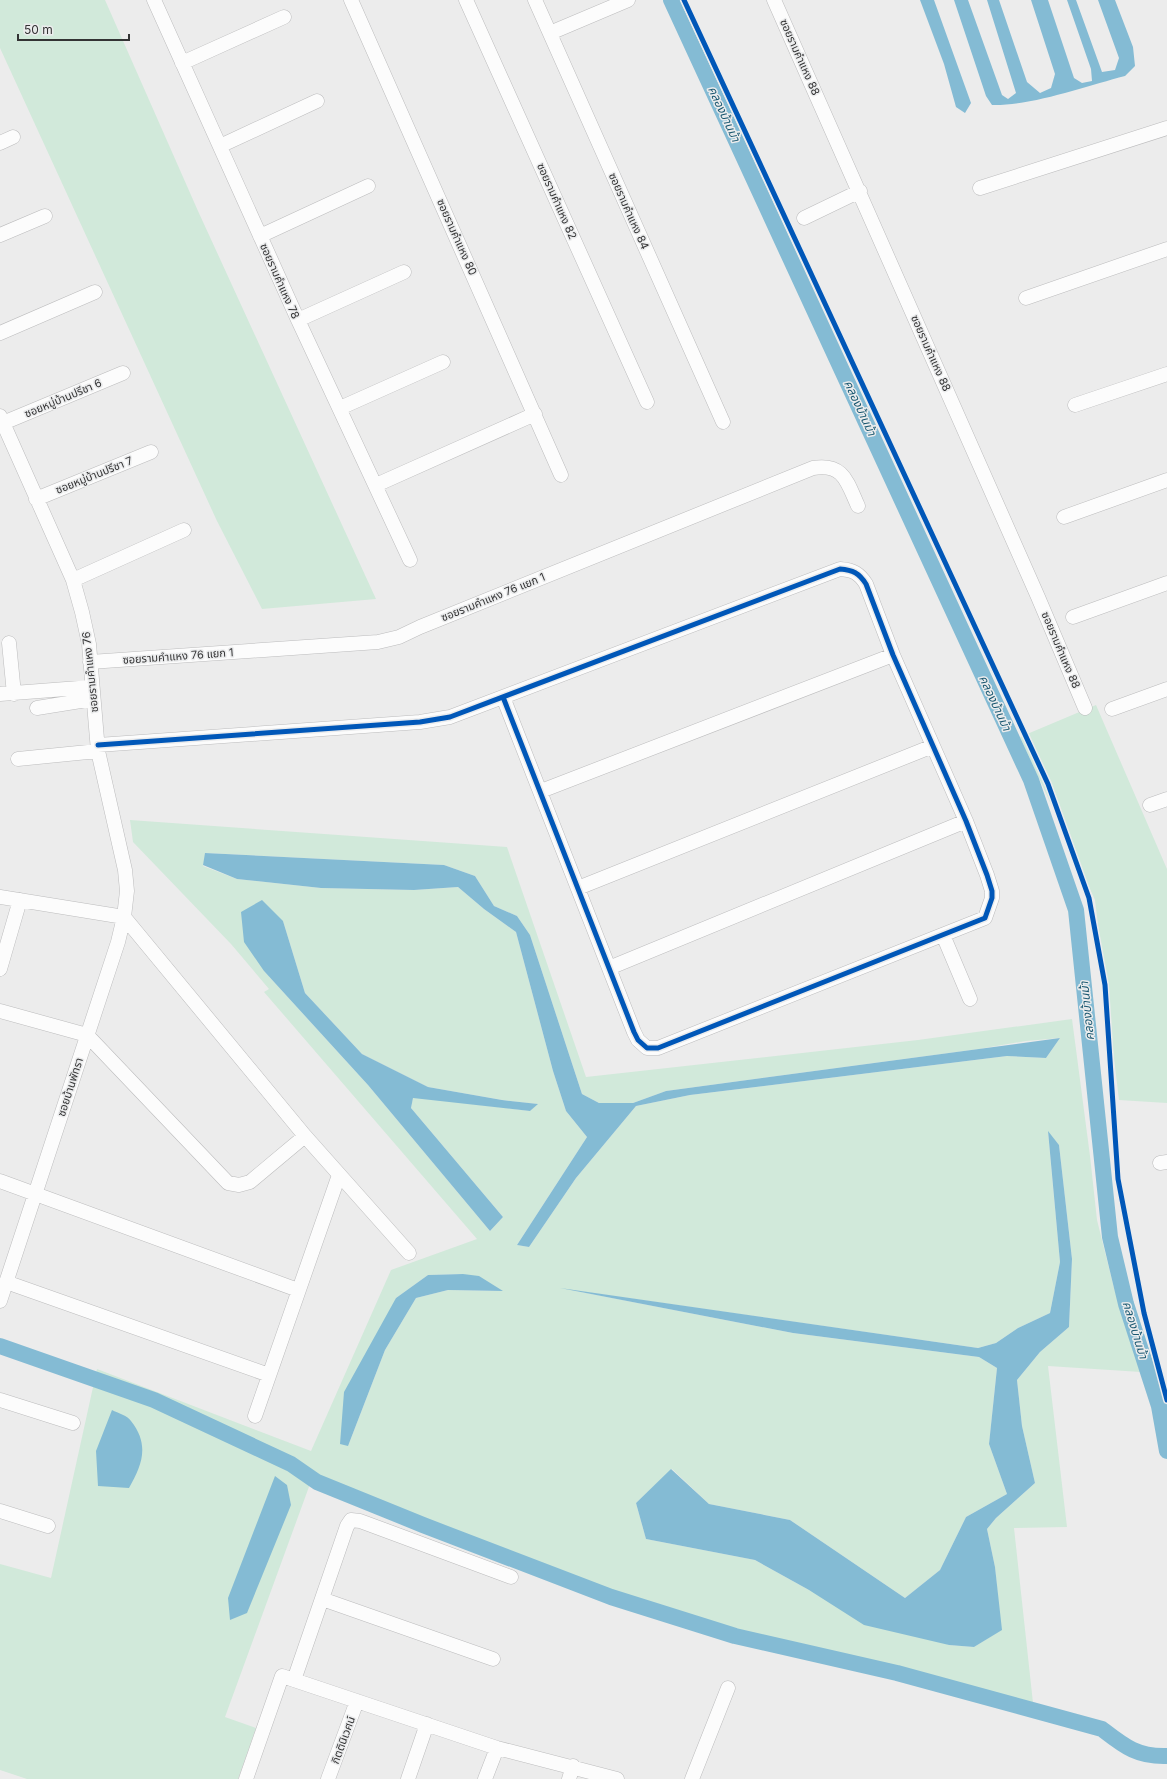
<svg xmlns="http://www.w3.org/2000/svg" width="1167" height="1779" viewBox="0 0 1167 1779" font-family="Inter,'Noto Sans Thai',sans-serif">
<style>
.green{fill:#d1e9da;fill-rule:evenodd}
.water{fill:#84bbd4}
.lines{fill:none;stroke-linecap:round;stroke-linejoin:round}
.canal{stroke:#84bbd4;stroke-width:16}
.minor-casing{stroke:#bcbcbd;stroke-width:15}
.minor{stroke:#fcfcfc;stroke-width:14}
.cycleway-casing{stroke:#ebeced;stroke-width:8}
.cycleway{stroke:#0057b8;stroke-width:5}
.labels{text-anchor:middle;stroke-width:3;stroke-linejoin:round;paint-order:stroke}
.street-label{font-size:11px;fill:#333334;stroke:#ebeced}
.water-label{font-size:12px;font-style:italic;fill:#1a5871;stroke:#ebeced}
</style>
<rect width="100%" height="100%" fill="#ececec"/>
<path class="green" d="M0 0H105L198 211 376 599 262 609 217 521 0 48Z
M1096 705 1167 869V1103L1119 1100 1095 900 1020 737Z
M130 820 507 847 586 1077 918 1040 1072 1019 1090 1156 1097 1220 1114 1288 1141 1372 1048 1366 1067 1527 1014 1528 1033 1703 710 1623 612 1594 316 1475 310 1484 225 1717 256 1728 238 1779H27L0 1770V1564L51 1578 97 1369 311 1451 391 1270 477 1239 264 992 269 989 231 944 133 842ZM206 853 444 865 475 876 494 906 517 916 530 935 582 1094 599 1103H633L666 1091 979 1049 1026 1041 1060 1038 1046 1058 1007 1056 690 1095 636 1106 576 1178 529 1247 517 1245 587 1137 566 1111 553 1071 516 932 484 909 458 887 414 890 321 888 237 879 203 866ZM283 921 305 993 362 1054 428 1087 502 1100 537 1104 530 1111 413 1097 411 1108 503 1217 490 1231 368 1085 264 971ZM1048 1132 1059 1145 1072 1259 1069 1327 1040 1352 1017 1380 1022 1426 1035 1483 996 1518 987 1529 995 1567 1001 1630 974 1647 949 1645 809 1590 755 1560 646 1539 636 1503 672 1469 709 1504 790 1520 905 1598 940 1570 966 1517 1007 1494 989 1444 997 1368 979 1357 793 1333 571 1290 978 1348 996 1343 1018 1328 1050 1313 1060 1262ZM463 1274 502 1291 448 1290 416 1298 385 1350 348 1446 396 1298 428 1275Z"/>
<path class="water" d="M920 0H934L971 103 965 113 956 107 944 64Z
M954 0H968L1002 95 1008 99 1016 93 987 0H999L1027 82 1040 93 1051 88 1055 74 1031 0H1048L1074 78 1082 83 1092 81 1091 69 1067 0H1076L1102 72 1115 70 1119 58 1098 0H1115L1133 47 1135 66 1125 76C1086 86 1032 106 992 105L986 96Z
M205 853 444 865 475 876 494 906 517 916 530 935 582 1094 599 1103H633L666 1091 1060 1038 1046 1058 1007 1056 690 1095 636 1106 576 1178 529 1247 517 1245 587 1137 566 1111 553 1071 516 932 484 909 458 887 414 890 321 888 237 879 203 865Z
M262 900 283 921 305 993 362 1054 428 1087 502 1100 538 1104 530 1111 413 1098 411 1108 503 1217 490 1231 368 1085 264 971 244 942 241 912Z
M1048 1131 1059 1145 1072 1259 1069 1327 1040 1352 1017 1380 1022 1426 1035 1483 996 1518 987 1529 995 1567 1002 1630 974 1647 949 1645 864 1625 809 1590 755 1560 646 1539 636 1503 671 1469 709 1504 790 1520 905 1598 940 1570 966 1517 1007 1494 989 1444 997 1368 979 1357 793 1333 560 1288 978 1348 996 1343 1018 1328 1050 1313 1060 1262Z
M463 1274 479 1276 503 1291 448 1290 416 1298 385 1350 348 1446 340 1444 344 1392 396 1298 428 1275Z
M112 1410C118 1413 128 1416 131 1421 150 1445 142 1465 129 1488L98 1486 96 1451Z
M275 1476 287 1485 291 1505 247 1613 230 1620 228 1598Z"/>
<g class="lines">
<path class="canal" d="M671 0 1031 780 1076 910 1110 1237 1126 1304 1159 1406 1167 1451
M0 1346 154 1400 291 1464 317 1482 423 1525 611 1597 735 1636 897 1673 1102 1729C1124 1746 1137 1757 1167 1756"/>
<g class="minor-casing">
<path id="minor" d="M154 0 298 320 410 560
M351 0 561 475
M466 0 647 402
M535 0 723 422
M774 0 1038 597 1085 708
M550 33 628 0
M182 63 284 17
M0 143 13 137
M220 146 317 101
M980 188 1167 128
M804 218 860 191
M0 235 45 216
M260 236 368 186
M1026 298 1167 249
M298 320 404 272
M0 333 95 292
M1075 405 1167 374
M340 408 443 362
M0 416 73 580 82 612 89 644 98 751 125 870 127 891 124 917 118 942 0 1301
M3 423 123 373
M376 485 535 414
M36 499 151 452
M1064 517 1167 480
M73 580 184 530
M1073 617 1167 583
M9 643 14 694
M90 662 378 642 399 637 420 627 813 468C844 463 847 482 858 506
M0 694 92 687
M37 708 93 699
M1112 709 1167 689
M98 745 420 722 450 717 840 569C853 570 859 573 866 584L893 655 966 821 987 875 992 891V898L985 918 658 1048H647L638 1040 634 1032 503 697
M18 759 98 751
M541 791 893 655
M1150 805 1167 799
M578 888 933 746
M0 897 124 917 305 1136 409 1253
M943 935 970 999
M609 968 966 821
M0 969 20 900
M0 1011 87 1035 228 1183 239 1185 250 1182 305 1136
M1160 1163 1167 1162
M0 1181 298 1290
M6 1282 269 1375
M0 1400 73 1423
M255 1416 339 1175
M0 1511 48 1526
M322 1599 493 1659
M294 1680 347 1526 351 1520 360 1521 511 1577
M246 1779 282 1676 497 1748 617 1779
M328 1779 357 1701
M408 1779 427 1724
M485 1779 497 1748
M569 1779 573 1766
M692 1779 728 1688"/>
</g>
<use href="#minor" class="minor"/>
<g class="cycleway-casing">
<path id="cycleway" d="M684 0 1048 784 1089 898 1105 985 1118 1179 1144 1313 1167 1400
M98 745 420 722 450 717 840 569C853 570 859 573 866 584L893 655 966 821 987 875 992 891V898L985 918 658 1048H647L638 1040 634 1032 503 697"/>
</g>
<use href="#cycleway" class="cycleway"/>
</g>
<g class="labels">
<g class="street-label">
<text transform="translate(800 57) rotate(66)" y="4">ซอยรามคำแหง 88</text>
<text transform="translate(557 201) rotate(66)" y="4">ซอยรามคำแหง 82</text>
<text transform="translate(629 211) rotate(66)" y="4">ซอยรามคำแหง 84</text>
<text transform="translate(457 237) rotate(66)" y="4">ซอยรามคำแหง 80</text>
<text transform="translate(280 281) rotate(66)" y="4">ซอยรามคำแหง 78</text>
<text transform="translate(931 353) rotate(66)" y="4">ซอยรามคำแหง 88</text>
<text transform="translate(63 398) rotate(-23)" y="4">ซอยหมู่บ้านปรีชา 6</text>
<text transform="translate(94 475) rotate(-22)" y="4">ซอยหมู่บ้านปรีชา 7</text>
<text transform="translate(493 597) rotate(-22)" y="4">ซอยรามคำแหง 76 แยก 1</text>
<text transform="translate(1061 650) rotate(67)" y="4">ซอยรามคำแหง 88</text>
<text transform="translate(178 656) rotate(-4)" y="4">ซอยรามคำแหง 76 แยก 1</text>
<text transform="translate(90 672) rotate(-96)" y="4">ซอยรามคำแหง 76</text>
<text transform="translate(70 1087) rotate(-72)" y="4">ซอยบ้านพัทรา</text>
<text transform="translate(343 1740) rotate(-70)" y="4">กิตตินิเวศน์</text>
</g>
<g class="water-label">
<text transform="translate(724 114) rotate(65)" y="4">คลองบ้านม้า</text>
<text transform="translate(860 408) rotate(65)" y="4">คลองบ้านม้า</text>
<text transform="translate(995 703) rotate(65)" y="4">คลองบ้านม้า</text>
<text transform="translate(1087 1011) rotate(-96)" y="4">คลองบ้านม้า</text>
<text transform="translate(1135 1330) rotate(73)" y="4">คลองบ้านม้า</text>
</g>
</g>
<path d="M18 34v6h111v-6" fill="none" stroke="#333334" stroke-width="2"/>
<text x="24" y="34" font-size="12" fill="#333334" stroke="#ebeced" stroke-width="3" paint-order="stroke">50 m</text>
</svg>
